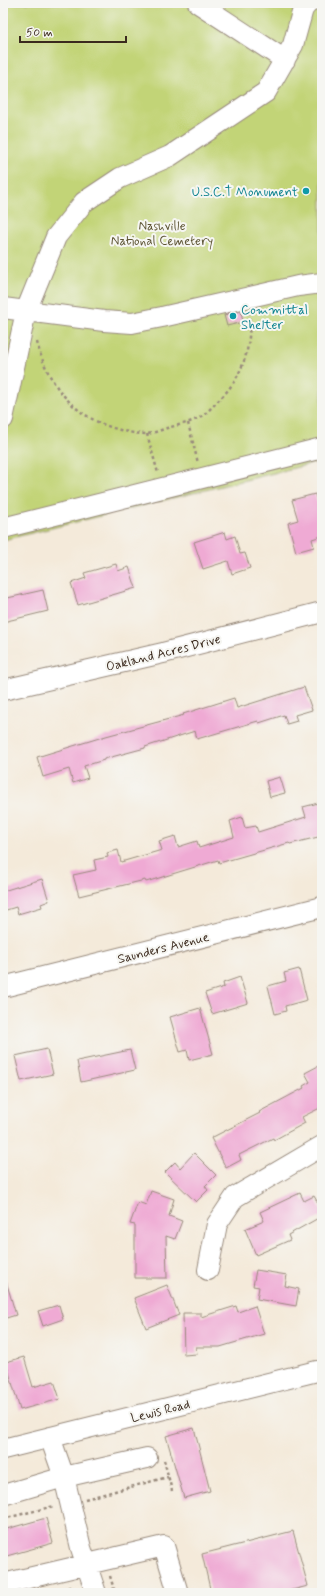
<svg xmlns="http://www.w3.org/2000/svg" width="325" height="1596" viewBox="0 0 325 1596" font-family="Mynerve,sans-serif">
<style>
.green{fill:#c2d477;stroke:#7e7f4a}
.building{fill:#efaad4}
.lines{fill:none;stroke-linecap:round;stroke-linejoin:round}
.minor-casing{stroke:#988a7c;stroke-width:22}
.path{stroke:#988a7c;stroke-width:2.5;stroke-dasharray:3 3;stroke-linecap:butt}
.minor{stroke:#fff;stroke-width:20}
.culture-dot{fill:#0f9aa8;stroke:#f6f6f2;stroke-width:1.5}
.labels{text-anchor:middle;stroke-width:4;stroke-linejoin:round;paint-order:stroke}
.culture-label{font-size:13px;fill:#0d838f;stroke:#f6f6f2;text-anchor:end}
.park-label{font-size:13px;fill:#5d5434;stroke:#f6f6f2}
.street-label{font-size:13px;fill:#3b2a1e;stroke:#f6f6f2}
</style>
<rect width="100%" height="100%" fill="#f6f6f2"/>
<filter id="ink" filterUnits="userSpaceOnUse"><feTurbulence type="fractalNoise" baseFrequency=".025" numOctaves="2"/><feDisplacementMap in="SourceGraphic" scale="8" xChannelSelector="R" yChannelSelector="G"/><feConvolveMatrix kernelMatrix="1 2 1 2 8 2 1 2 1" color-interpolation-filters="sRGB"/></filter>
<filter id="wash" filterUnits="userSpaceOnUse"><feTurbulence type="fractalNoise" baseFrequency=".012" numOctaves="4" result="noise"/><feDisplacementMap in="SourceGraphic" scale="16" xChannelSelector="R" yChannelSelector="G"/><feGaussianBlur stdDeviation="0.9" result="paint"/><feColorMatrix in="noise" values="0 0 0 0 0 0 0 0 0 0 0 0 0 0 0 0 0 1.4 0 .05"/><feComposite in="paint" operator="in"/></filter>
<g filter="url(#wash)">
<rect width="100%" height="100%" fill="#f4eada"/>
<path class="green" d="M3 3H322V461L3 540Z"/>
<g id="blocks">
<path class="building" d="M241 311 243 322 227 326 224 315Z
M315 494 318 504 322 502V536L312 539 314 547 296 552 288 523 298 520 292 500Z
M225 532 227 539 235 536 240 554 245 553 250 568 232 574 228 561 203 569 194 542Z
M116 564 118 571 129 567 136 588 78 605 71 583 86 578 84 573Z
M43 590 48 611 3 622V599Z
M304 687 312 710 295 715 297 721 287 724 284 715 259 723 258 721 197 739 195 731 145 747V748L104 759V760L84 766 88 778 73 783 69 769 43 777 37 757 106 736 184 715 183 714 234 698 237 708Z
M280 777 285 793 270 797 266 781Z
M322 802V836L290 844 289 843 219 863 218 860 146 882 145 880 79 896 73 875 96 870 94 860 108 857 107 853 118 850 121 862 162 850 159 841 175 836 178 847 197 841 199 848 234 837 230 821 242 817 245 828 256 826 258 832 306 817 303 807Z
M42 879 49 901 41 904 42 907 18 914 16 907 3 911V891Z
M299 969 307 1000 285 1006 286 1011 275 1014 268 986 286 981 284 973Z
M240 977 248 1003 212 1014 205 993 224 987 223 983Z
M200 1008 213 1054 189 1060 187 1050 180 1052 170 1017Z
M47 1049 53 1074 21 1081 15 1056Z
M130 1050 135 1070 81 1082 77 1061Z
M322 1064V1107L302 1117 305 1123 274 1140 273 1138 239 1155 241 1160 226 1168 211 1138 260 1113 259 1112 304 1088 303 1086 310 1082 305 1073Z
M194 1153 216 1175 205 1186 208 1190 196 1202 165 1172 175 1162 180 1168Z
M151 1191 174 1199 169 1216 182 1221 175 1239 166 1236 167 1278H135V1225L130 1224 138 1202 146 1205Z
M300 1193 304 1201 314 1196 322 1210V1216L288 1235 290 1240 256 1255 245 1229 264 1221 260 1212Z
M256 1270 287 1275 285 1286 299 1289 296 1306 257 1299 259 1287 253 1286Z
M3 1281H6L16 1315 3 1319Z
M167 1285 179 1315 146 1328 134 1298Z
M59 1305 63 1319 43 1326 38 1311Z
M236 1306 238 1312 255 1306 264 1334 220 1347H196L197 1354 184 1355 183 1313H201V1317Z
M24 1357 33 1387 54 1381 60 1399 20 1410 6 1362Z
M194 1428 210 1491 184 1498 166 1436Z
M46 1518 53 1543 3 1557V1530Z
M293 1531 308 1586 280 1593H211L202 1554Z"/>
</g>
</g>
<g filter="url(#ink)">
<use href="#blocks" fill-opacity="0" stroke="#988a7c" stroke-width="1"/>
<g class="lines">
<g class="minor-casing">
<path id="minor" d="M198 3 285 60
M3 308 104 321 132 323 162 317 298 286 322 283
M3 419 26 311 56 237 84 202 120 178 170 156 266 92 293 45 303 9 308 3
M3 528 322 448
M3 690 163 653 322 612
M3 987 322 907
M208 1270 217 1224 235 1197 322 1146
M3 1449 317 1371
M3 1495 64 1477 50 1437
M3 1584 164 1546 178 1593
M96 1593 81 1548 64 1477 147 1458"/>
</g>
<path class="path" d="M37 342C47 384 75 418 117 429 126 432 137 434 147 434 154 433 161 430 167 428 178 425 189 423 199 418 205 415 210 409 215 404 242 379 252 350 249 314
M188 423 198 463
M147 434 158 473
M164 1460 172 1491
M85 1499 168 1477
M3 1519 54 1506
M110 1576 115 1593
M69 1586 71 1593"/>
<use href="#minor" class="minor"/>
</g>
</g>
<g class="culture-dot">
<circle cx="306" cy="191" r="4"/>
<circle cx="233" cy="316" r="4"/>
</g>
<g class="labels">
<g class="culture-label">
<text x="298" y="196">U.S.C.T Monument</text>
<text x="241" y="314" text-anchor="start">Committal<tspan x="241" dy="15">Shelter</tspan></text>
</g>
<g class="park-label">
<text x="162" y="230">Nashville<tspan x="162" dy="15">National Cemetery</tspan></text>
</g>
<g class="street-label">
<text transform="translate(163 652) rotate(-14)" y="5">Oakland Acres Drive</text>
<text transform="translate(163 947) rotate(-14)" y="5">Saunders Avenue</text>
<text transform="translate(160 1410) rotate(-14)" y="5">Lewis Road</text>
</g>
</g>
<rect width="325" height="1596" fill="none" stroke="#f6f6f2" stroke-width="16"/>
<path d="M20 36v6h106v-6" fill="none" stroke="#3b2a1e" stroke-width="2"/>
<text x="26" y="36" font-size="12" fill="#3b2a1e" stroke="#f6f6f2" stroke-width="3" paint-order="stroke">50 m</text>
</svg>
